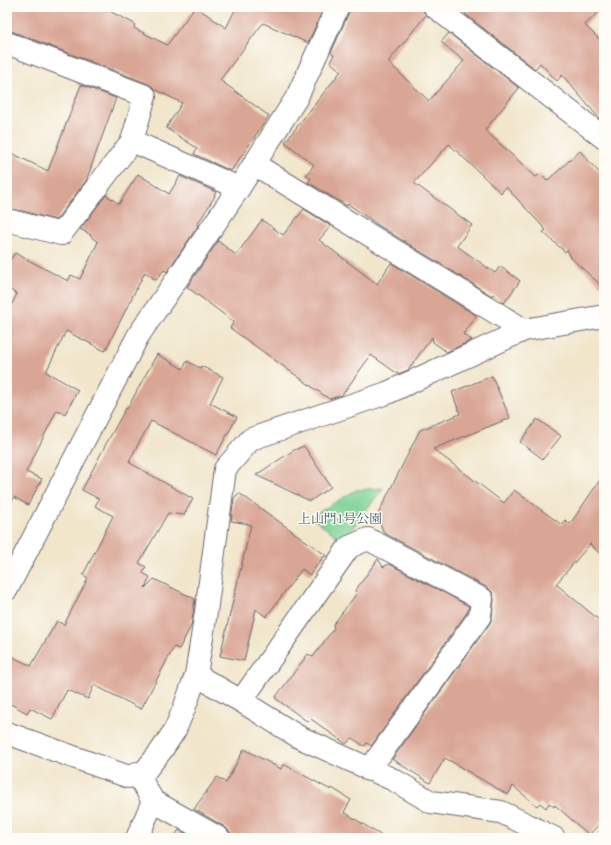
<svg xmlns="http://www.w3.org/2000/svg" width="611" height="845" viewBox="0 0 611 845" font-family="Cardo,'Noto Serif JP',serif">
<style>
.green{fill:#7fd396;stroke:#507a68}
.building{fill:#d9a594}
.lines{fill:none;stroke-linecap:round;stroke-linejoin:round}
.street-casing{stroke:#6a666d;stroke-width:24}
.secondary-casing{stroke:#6a666d;stroke-width:24}
.street{stroke:#fff;stroke-width:22}
.secondary{stroke:#fff;stroke-width:22}
.labels{text-anchor:middle;stroke-width:3;stroke-linejoin:round;paint-order:stroke}
.park-label{font-size:13px;fill:#43605b;stroke:#fdfcf7}
</style>
<rect width="100%" height="100%" fill="#fdfcf7"/>
<filter id="ink" filterUnits="userSpaceOnUse"><feTurbulence type="fractalNoise" baseFrequency=".025" numOctaves="2"/><feDisplacementMap in="SourceGraphic" scale="8" xChannelSelector="R" yChannelSelector="G"/><feConvolveMatrix kernelMatrix="1 2 1 2 8 2 1 2 1" color-interpolation-filters="sRGB"/></filter>
<filter id="wash" filterUnits="userSpaceOnUse"><feTurbulence type="fractalNoise" baseFrequency=".012" numOctaves="4" result="noise"/><feDisplacementMap in="SourceGraphic" scale="16" xChannelSelector="R" yChannelSelector="G"/><feGaussianBlur stdDeviation="0.9" result="paint"/><feColorMatrix in="noise" values="0 0 0 0 0 0 0 0 0 0 0 0 0 0 0 0 0 1.4 0 .05"/><feComposite in="paint" operator="in"/></filter>
<g filter="url(#wash)">
<rect width="100%" height="100%" fill="#f1e5ca"/>
<path class="green" d="M383 488 343 541 311 517 356 490Z"/>
<g id="blocks">
<path class="building" d="M7 7H101L135 24 134 28 167 45 195 7H196L226 28 235 10 228 7H324L308 43 263 23 220 80 269 116 231 171 194 154 197 148 166 128 182 103 156 90 154 88 149 84 11 31 7 30Z
M350 7H423V11L426 15 388 62 429 101 464 61 441 42 449 33 519 88 485 130 536 177 540 174 547 181 580 151 604 178V288L572 259 567 250 565 252 543 232 546 230 506 187 501 193 449 144 414 183 472 225 457 246 495 273 500 266 520 281 504 303 493 294 492 296 378 225 348 204 347 206 308 182 311 179 306 175 314 165 285 142 341 71 330 62 334 55 331 53 349 12Z
M471 7H604L585 25 604 44V122L599 118 562 75 557 81 540 63 535 69 465 14Z
M81 85 116 98 86 181 56 220 27 212 7 208V151L48 171Z
M138 174 169 194 180 176 216 192 214 196H215L197 225 198 226 167 272 164 270 156 280 145 272 105 351 66 331 46 372 78 390 65 414 57 410 26 472 42 479 28 505 14 497 7 511V313L17 294 7 288V265L15 253 68 281 71 275 80 279 98 242 90 236 91 235 80 229 106 195 119 204Z
M304 209 331 226 319 240 377 284 391 263 477 316 463 334 472 340 447 352 433 342 432 337 408 370 398 374 371 355 342 395 329 399 230 328 234 322 187 287 218 241 236 255 262 220 283 235Z
M157 354 183 369 187 361 200 368 201 366 223 377 210 403 237 417 216 455 151 421 129 461 131 462 130 463 193 499 184 515 168 513 139 563 146 567 143 573 150 577 145 588 154 579 195 599 191 626 179 649 174 647 141 709 94 685 88 699 67 690 52 719 30 708 27 713 7 702V654L31 666 57 621 64 625 88 578 83 575 113 516 95 506 99 499 82 490 106 444 126 408 127 409Z
M492 376 510 418 433 449 504 503 514 490 562 525 565 520 570 524 604 474V558L590 544 556 584 604 624V819L589 835 555 805 554 807 549 803 546 808 540 803 537 806 513 786 508 795 445 758 430 783 392 759 490 623 492 617 494 600 493 593 488 588 384 533 377 516 420 430 460 414 452 392Z
M537 419 561 436 543 459 520 442Z
M304 446 331 487 310 501 256 475 294 450Z
M239 493 327 556 323 557 310 575 302 569 266 617 256 609 244 661 220 656 251 525 244 523H243L231 521 234 498Z
M378 559 383 567 389 564 469 606 468 611 371 746 367 743 364 746 352 738 346 744 311 719 308 722 275 698 308 654 313 657 334 628 333 625 357 593 355 591Z
M244 749 281 769 283 764 331 790 332 788 351 800 344 812 385 838H231L230 832 225 827 194 809 217 777 226 783Z
M179 830 193 838H173Z"/>
</g>
</g>
<g filter="url(#ink)">
<use href="#blocks" fill-opacity="0" stroke="#6a666d" stroke-width="1"/>
<g class="lines">
<g class="street-casing">
<path id="street" d="M435 7 604 138
M7 43 145 96 132 141
M254 164 524 330
M7 220 61 234 132 141 239 188
M196 675 206 612 225 469 251 439 387 393 524 330 604 316
M241 701 349 547 368 539 482 599 480 616 369 770
M7 733 129 777 145 771 161 751 175 730 185 706 196 675 241 701 299 737 394 780 431 802 501 812 554 838
M137 773 153 801 219 838
M137 838 153 801"/>
</g>
<g class="secondary-casing">
<path id="secondary" d="M7 589 138 336 239 188 297 97 338 7"/>
</g>
<use href="#street" class="street"/>
<use href="#secondary" class="secondary"/>
</g>
</g>
<g class="labels">
<g class="park-label">
<text x="340" y="523">上山門1号公園</text>
</g>
</g>
<rect width="611" height="845" fill="none" stroke="#fdfcf7" stroke-width="24"/>
</svg>
